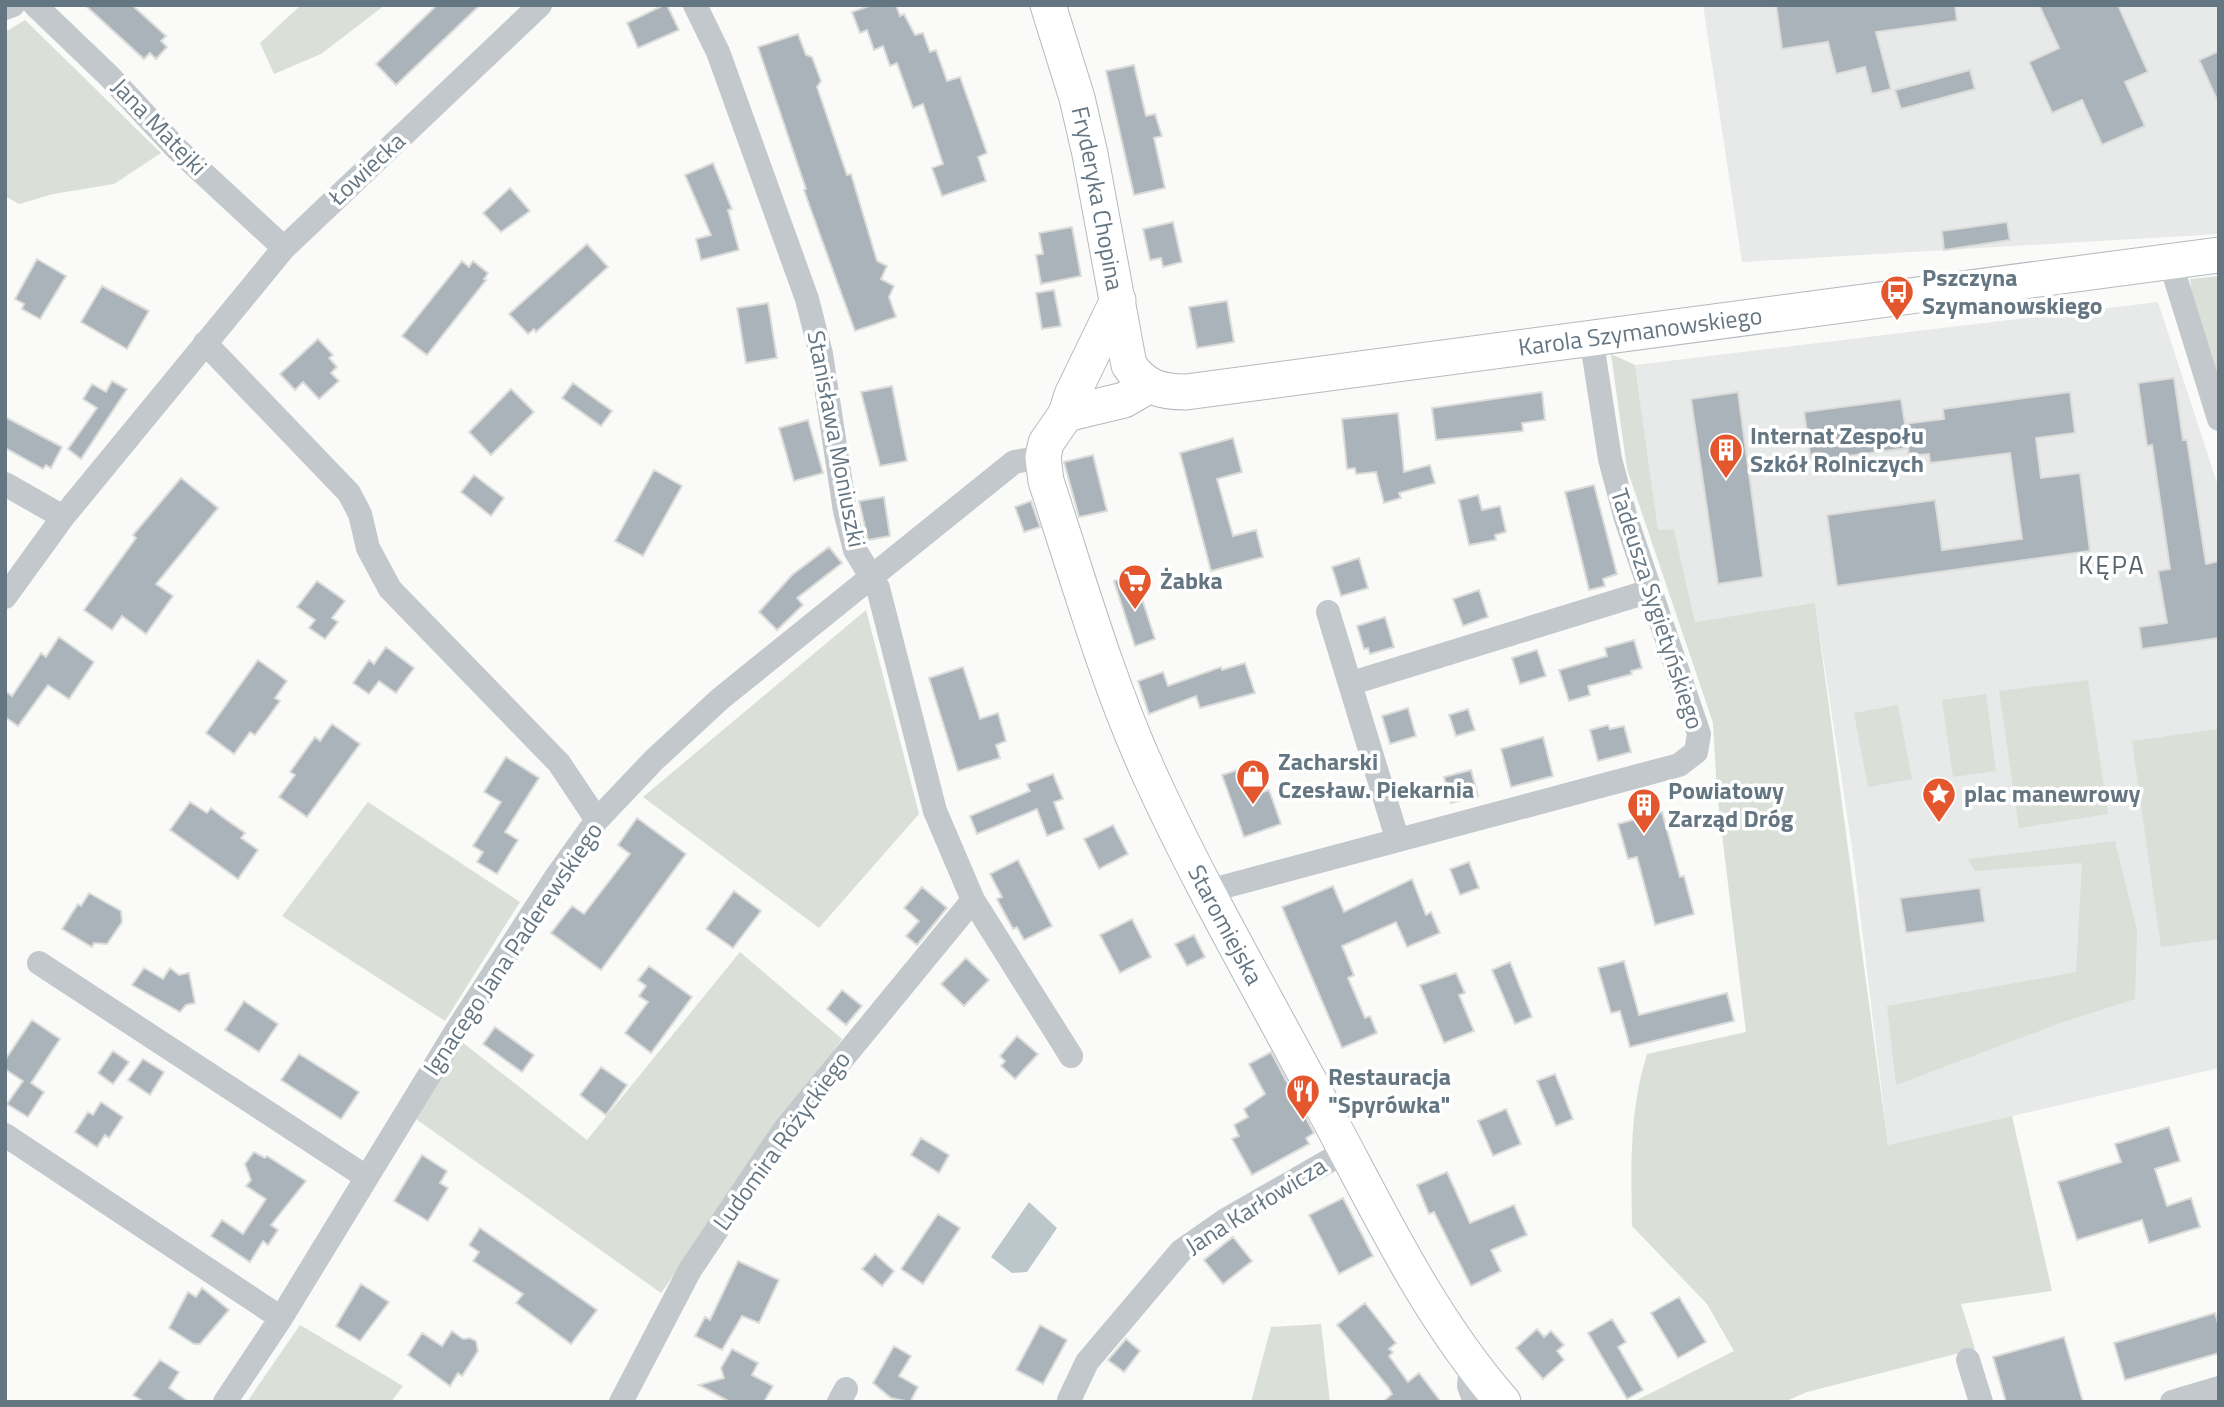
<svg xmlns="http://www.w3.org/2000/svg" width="2224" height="1407" viewBox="0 0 2224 1407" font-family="'Titillium Web',sans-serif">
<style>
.built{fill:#e8e9e9}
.green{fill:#dadfd7}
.water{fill:#bbc7cb}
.building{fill:#aab3b9;stroke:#dcdcda;stroke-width:2}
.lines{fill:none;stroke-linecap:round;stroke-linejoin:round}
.secondary-casing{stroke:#b3babf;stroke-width:37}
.street{stroke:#c3c8cc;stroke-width:24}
.secondary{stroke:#fff;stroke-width:35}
.labels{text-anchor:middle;stroke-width:7;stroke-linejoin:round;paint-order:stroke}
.street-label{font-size:24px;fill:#657683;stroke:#fff}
.poi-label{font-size:24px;font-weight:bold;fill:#657683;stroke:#fff;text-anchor:start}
.neighbourhood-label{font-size:26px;letter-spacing:2px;fill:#57646e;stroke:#fff}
</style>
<rect width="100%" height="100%" fill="#fafaf8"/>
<path class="built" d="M1703 5H2219V234L1742 262Z
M2158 302 2219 489V1068L1888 1145 1853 854 1815 604 1695 622 1674 529 1658 531 1635 365Z"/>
<path class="green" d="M301 5H385L321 54 274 74 260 43Z
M25 20 161 153 114 184 53 194 19 204 5 196V32Z
M2219 276V385L2194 313 2190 279Z
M1611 354 1635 365 1658 530 1674 529 1695 622 1815 603 1888 1145 2012 1116 2052 1291 1961 1304 1975 1349 1807 1392 1784 1402H1633L1734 1351 1707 1304 1632 1226C1631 1167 1629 1111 1647 1054L1746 1032 1717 793 1713 723 1627 469Z
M866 610 919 814 819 928 643 797Z
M2088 680 2108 814 2019 828 1999 691Z
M1986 694 1996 771 1953 777 1942 700Z
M1898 705 1912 779 1868 787 1854 713Z
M2219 729V939L2161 947 2132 741Z
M368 802 520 902 445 1021 282 916Z
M2115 841 2137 930 2135 999 2063 1022 1896 1085 1887 1006 2076 972 2082 863 1975 871 1968 859Z
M740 952 842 1039 661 1293 416 1119 462 1042 587 1140Z
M1321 1324 1330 1402H1251L1271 1327Z
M300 1325 403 1386 391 1402H247Z"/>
<path class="water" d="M1029 1202 1057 1228 1027 1272 1012 1273 991 1257Z"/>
<path class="building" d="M85 5H132L166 36 161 41 167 47 156 59 150 53 144 59Z
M437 5H480L396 85 376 64Z
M664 5H667L679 30 638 48 627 23Z
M872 5H896L900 16 904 14 915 35 923 33 930 52 936 50 947 81 960 77 987 153 978 157 986 181 942 196 932 168 943 164 923 104 913 108 897 63 890 66 883 46 874 50 867 30 860 33 852 12Z
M1776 5H1955L1957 21 1876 32 1891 89 1872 94 1865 67 1836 74 1828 42 1782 49Z
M2039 5H2118L2148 72 2125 82 2145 126 2102 145 2082 100 2052 113 2029 62 2059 48Z
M798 34 806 55 812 57 821 81 817 87 847 175 851 174 877 261 887 266 881 279 894 286 889 297 896 317 855 331 811 210 804 190 806 189 758 47Z
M2219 51V104L2199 60Z
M1134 65 1146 116 1155 114 1162 136 1154 138 1165 188 1134 195 1106 71Z
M1970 70 1975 89 1901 109 1895 90Z
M713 163 732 209 728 210 739 250 701 260 696 239 711 235 685 175Z
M510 188 530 211 501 232 483 213Z
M1173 222 1182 262 1163 267 1161 258 1150 260 1143 229Z
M2007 222 2010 240 1944 250 1942 231Z
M1072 227 1081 276 1041 284 1036 255 1043 254 1039 233Z
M587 244 608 267 536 332 534 329 528 334 509 314Z
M37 259 66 276 40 319 22 309 24 304 15 299Z
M462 261 469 267 473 261 488 273 484 279 486 280 427 355 402 336Z
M102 286 149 311 127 349 81 322Z
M1054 290 1061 326 1042 329 1036 293Z
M1227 301 1234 342 1197 348 1189 307Z
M768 303 777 358 746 363 737 308Z
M318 339 333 355 329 358 337 367 331 373 339 381 319 399 303 382 295 390 280 374Z
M2174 378 2183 440H2187L2206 564 2219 561V638L2142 649 2139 627 2167 623 2158 571 2170 569 2152 445 2147 446 2138 383Z
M112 381 127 389 81 459 68 449 97 408 83 399 92 384 106 392Z
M573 383 612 411 601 426 562 398Z
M892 386 907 461 880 466 861 392Z
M511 389 534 412 491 455 469 432Z
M1542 392 1545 420 1522 423 1523 431 1436 440 1432 408Z
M1738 392 1763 577 1718 584 1691 399Z
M2070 392 2075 433 2036 438 2041 478 2080 473 2090 551 1837 586 1827 515 1935 500 1942 550 2022 539 2010 453 1930 463 1929 454 1909 456 1908 448 1811 461 1804 412 1901 399 1905 424 1944 419 1943 409Z
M1398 413 1404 472 1430 465 1435 483 1399 493 1401 498 1384 503 1376 472 1356 474 1355 468 1347 469 1342 419Z
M5 417 62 447 51 468 46 465 43 469 5 448Z
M808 420 823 473 794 481 779 428Z
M1233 438 1242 472 1217 479 1233 536 1256 530 1263 557 1211 571 1180 453Z
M1093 455 1107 511 1079 517 1064 462Z
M654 470 682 486 643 556 615 541Z
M474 475 504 498 491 516 461 492Z
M181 478 218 508 156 584 173 596 146 634 122 616 112 630 84 610 136 538 133 535Z
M1594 485 1617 574 1603 579 1605 586 1589 590 1565 492Z
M1478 495 1482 510 1500 506 1506 532 1495 535 1496 540 1469 545 1459 500Z
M884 497 890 536 868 540 859 501Z
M1031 501 1040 527 1024 532 1015 507Z
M829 547 842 563 797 598 803 605 777 630 759 612 792 575Z
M1359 558 1368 588 1341 596 1332 567Z
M1134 574 1155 639 1135 646 1114 581Z
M317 581 345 601 332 618 338 622 325 639 309 628 315 620 297 607Z
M1479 590 1488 617 1463 626 1453 599Z
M1385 617 1394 647 1370 654 1368 648 1364 649 1357 626Z
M59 637 94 662 69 699 48 685 18 726 5 717V691L12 696 41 653 46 657Z
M1634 640 1642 668 1631 671 1632 674 1588 686 1590 695 1569 701 1559 670 1607 656 1605 648Z
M386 647 414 668 396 693 379 681 369 694 353 683 369 660 374 664Z
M1537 650 1546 676 1520 684 1512 658Z
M258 660 287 681 275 698 280 701 267 719 255 735 250 732 234 754 206 733Z
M1245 663 1255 693 1200 708 1196 696 1149 714 1138 681 1163 672 1168 686 1221 667 1222 670Z
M963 667 980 719 998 713 1006 741 996 745 1000 758 958 771 929 678Z
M1408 708 1416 736 1390 744 1382 716Z
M1468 709 1475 730 1456 736 1449 715Z
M332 724 360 744 307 817 279 797 295 775 290 772 315 737 320 741Z
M1608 725 1610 729 1624 726 1631 752 1598 761 1590 730Z
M1543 737 1553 776 1511 787 1501 749Z
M506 757 539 778 505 832 518 840 497 874 477 862 483 852 473 846 501 802 484 792Z
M1250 766 1260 793 1269 790 1281 824 1244 837 1222 775Z
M1471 770 1478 796 1451 803 1444 777Z
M1053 774 1063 799 1054 802 1064 829 1047 836 1037 809 977 834 970 816 1030 791 1027 784Z
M190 802 207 813 211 808 221 816 245 833 241 838 258 850 238 879 170 830Z
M1662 812 1680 877 1684 876 1694 914 1655 925 1637 857 1628 859 1618 824Z
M637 818 686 854 601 970 551 933 572 906 584 914 630 854 618 845Z
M1113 825 1128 854 1099 869 1084 839Z
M1018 860 1052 926 1024 940 1017 927 1013 929 997 899 1002 897 990 874Z
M1469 862 1479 888 1460 895 1450 869Z
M1412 879 1426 915 1431 912 1440 933 1407 947 1396 922 1342 946 1354 975 1348 978 1365 1018 1370 1016 1377 1033 1342 1048 1282 907 1333 886 1344 912Z
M922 887 947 908 917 945 906 936 919 921 904 908Z
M1980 888 1985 922 1906 933 1900 898Z
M734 891 761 911 733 948 706 929Z
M89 893 121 911 122 922 107 944 94 943 92 947 62 929 78 904 81 906Z
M1132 919 1151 957 1120 973 1100 935Z
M1194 935 1205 957 1187 966 1175 944Z
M966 958 989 980 964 1006 941 984Z
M1624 961 1639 1015 1727 993 1734 1021 1630 1047 1620 1011 1611 1013 1598 968Z
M1510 962 1532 1017 1515 1024 1492 970Z
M649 966 692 997 651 1053 625 1033 648 1002 639 996 646 986 638 980Z
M144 968 163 979 170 968 179 975 189 973 195 1003 186 1005 180 1012 132 985Z
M1456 973 1465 993 1459 995 1474 1031 1444 1043 1420 985Z
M842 990 862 1006 846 1025 827 1009Z
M244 1001 278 1024 259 1052 225 1030Z
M32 1020 60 1039 31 1083 44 1092 28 1117 7 1104 23 1081 5 1069V1060Z
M495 1027 534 1055 522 1072 483 1044Z
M1017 1036 1038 1054 1015 1079 1001 1066 1005 1061 1000 1056Z
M113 1051 129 1062 113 1084 98 1073Z
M1271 1052 1314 1133 1306 1138 1309 1144 1252 1175 1232 1139 1239 1136 1234 1125 1248 1117 1244 1109 1265 1094 1249 1064Z
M299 1054 359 1092 341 1119 281 1080Z
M143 1059 164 1072 150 1095 128 1080Z
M601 1067 627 1085 606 1115 580 1095Z
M1555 1074 1573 1119 1556 1126 1537 1081Z
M101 1102 123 1117 109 1138 105 1135 97 1147 75 1132 88 1112 93 1115Z
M1506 1109 1521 1144 1493 1156 1478 1121Z
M2169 1127 2180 1161 2155 1169 2167 1206 2191 1198 2200 1227 2149 1243 2142 1220 2077 1240 2058 1182 2121 1162 2115 1144Z
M921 1138 949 1155 939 1173 911 1155Z
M254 1152 265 1158 267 1156 306 1181 271 1225 278 1230 268 1245 263 1241 250 1262 211 1236 222 1220 243 1234 266 1199 246 1186 251 1180 245 1164Z
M422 1155 447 1171 440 1183 448 1188 428 1221 394 1201Z
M1447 1172 1470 1223 1514 1205 1527 1235 1491 1250 1501 1271 1471 1286 1434 1212 1429 1214 1417 1185Z
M1343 1198 1373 1256 1339 1274 1309 1215Z
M938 1214 960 1228 923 1284 901 1269Z
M480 1228 597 1310 571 1344 516 1303 523 1294 473 1261 479 1252 469 1245Z
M1233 1237 1252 1261 1223 1284 1204 1260Z
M875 1254 894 1271 882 1286 862 1269Z
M738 1261 779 1280 759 1323 742 1316 722 1350 695 1336 705 1317 710 1320Z
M361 1284 389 1302 360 1341 336 1326Z
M202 1288 229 1310 200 1344H194L169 1328 188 1292 196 1297Z
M1679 1297 1706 1342 1678 1358 1651 1313Z
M1365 1303 1396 1343 1389 1349 1393 1352 1389 1356 1408 1382 1419 1373 1441 1402H1383L1392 1394 1389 1388 1337 1325Z
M2215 1313 2219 1327V1353L2125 1380 2114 1343Z
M1612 1319 1626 1342 1618 1347 1643 1390 1627 1399 1588 1333Z
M1040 1325 1067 1340 1043 1384 1016 1370Z
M1537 1329 1544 1337 1551 1331 1564 1345 1557 1351 1564 1360 1543 1379 1516 1348Z
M452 1331 463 1339 470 1338 476 1341 478 1351 462 1376 458 1373 450 1386 408 1355 422 1333 442 1346Z
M2064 1337 2083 1402H2006L1993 1357Z
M1126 1339 1140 1351 1124 1372 1108 1360Z
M894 1346 911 1356 899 1376 918 1387 910 1402 891 1398 873 1383Z
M732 1349 758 1363 752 1375 773 1386 764 1402H730L699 1385 724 1378 721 1368Z
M160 1360 179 1372 169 1388 189 1402H144L133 1395Z"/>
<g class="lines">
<g class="secondary-casing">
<g id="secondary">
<path id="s1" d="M1048 5 1077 98 1090 154 1129 365C1144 387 1160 392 1186 392L2219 255"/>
<path id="s2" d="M1118 300 1072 395 1066 414 1046 443 1043 457 1046 481C1078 578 1106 678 1148 771 1200 886 1265 997 1324 1109 1378 1209 1427 1315 1503 1402"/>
<path d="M1066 414 1124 400 1148 386"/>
</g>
</g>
<path class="street" d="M35 5 109 76 177 149 284 248
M695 5 718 52 807 299 821 354 845 511 855 550 878 588 935 811 973 900 1071 1056
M5 8 13 5
M2170 261 2219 419
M205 343 349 493 360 514 368 548 390 589 559 763 597 820
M5 484 63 517
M5 597 63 517 284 248 540 5
M1328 612 1397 838
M1352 683 1650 591
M1208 891 1679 765 1696 752 1699 734 1626 519 1610 459 1591 337
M39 963 366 1177
M5 1135 281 1318
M1968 1360 1981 1402
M1471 1363 1469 1386 1475 1402
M1069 1400 1087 1362 1181 1251 1224 1221 1346 1151
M225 1402 281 1318 455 1033 556 877 597 820 654 760 720 699 1014 462 1043 457
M621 1402 690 1270 784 1130 973 900
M839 1402 846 1389
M2172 1402 2219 1388"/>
<use href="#secondary" class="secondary"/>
</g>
<defs>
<g id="bus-pin" transform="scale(1.75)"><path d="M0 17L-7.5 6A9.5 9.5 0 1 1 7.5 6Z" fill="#e4572e" stroke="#fff"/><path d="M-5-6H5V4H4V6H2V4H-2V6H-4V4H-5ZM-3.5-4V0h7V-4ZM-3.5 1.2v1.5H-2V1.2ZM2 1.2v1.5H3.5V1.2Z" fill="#fff"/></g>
<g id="building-pin" transform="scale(1.75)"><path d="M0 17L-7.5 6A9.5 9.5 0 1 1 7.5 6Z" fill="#e4572e" stroke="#fff"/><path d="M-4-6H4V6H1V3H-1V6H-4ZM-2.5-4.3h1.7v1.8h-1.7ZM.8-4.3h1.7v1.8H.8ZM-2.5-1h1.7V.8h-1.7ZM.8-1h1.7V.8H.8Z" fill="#fff"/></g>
<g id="supermarket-pin" transform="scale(1.75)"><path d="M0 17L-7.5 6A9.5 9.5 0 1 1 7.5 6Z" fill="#e4572e" stroke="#fff"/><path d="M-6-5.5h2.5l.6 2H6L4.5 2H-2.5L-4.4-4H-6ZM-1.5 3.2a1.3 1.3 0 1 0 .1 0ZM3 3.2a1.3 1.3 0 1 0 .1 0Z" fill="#fff"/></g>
<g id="shop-pin" transform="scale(1.75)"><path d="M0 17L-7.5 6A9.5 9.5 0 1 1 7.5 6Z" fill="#e4572e" stroke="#fff"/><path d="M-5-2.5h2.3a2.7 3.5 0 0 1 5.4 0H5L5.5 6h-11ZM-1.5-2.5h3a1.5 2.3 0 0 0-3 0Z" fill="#fff"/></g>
<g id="sight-pin" transform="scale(1.75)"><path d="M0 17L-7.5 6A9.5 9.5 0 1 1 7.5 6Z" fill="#e4572e" stroke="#fff"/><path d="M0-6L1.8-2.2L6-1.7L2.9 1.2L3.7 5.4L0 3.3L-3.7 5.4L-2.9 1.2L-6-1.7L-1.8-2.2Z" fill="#fff"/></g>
<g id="restaurant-pin" transform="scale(1.75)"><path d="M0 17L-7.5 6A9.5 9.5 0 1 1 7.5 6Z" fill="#e4572e" stroke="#fff"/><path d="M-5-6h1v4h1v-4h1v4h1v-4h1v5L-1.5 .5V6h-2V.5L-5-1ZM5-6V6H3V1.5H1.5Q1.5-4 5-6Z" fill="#fff"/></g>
</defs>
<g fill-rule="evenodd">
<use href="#bus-pin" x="1897" y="292"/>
<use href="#building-pin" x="1726" y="450"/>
<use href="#supermarket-pin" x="1135" y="581"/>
<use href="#shop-pin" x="1253" y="776"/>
<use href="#sight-pin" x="1939" y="794"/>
<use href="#building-pin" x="1644" y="805"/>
<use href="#restaurant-pin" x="1303" y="1091"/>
</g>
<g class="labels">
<g class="street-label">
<text transform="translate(159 127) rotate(46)" y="8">Jana Matejki</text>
<text transform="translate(367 169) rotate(-43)" y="8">Łowiecka</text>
<text dy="8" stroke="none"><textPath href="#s1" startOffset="200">Fryderyka Chopina</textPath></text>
<text dy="8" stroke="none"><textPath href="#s1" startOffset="894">Karola Szymanowskiego</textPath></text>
<text transform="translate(836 439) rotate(79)" y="8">Stanisława Moniuszki</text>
<text transform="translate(1657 609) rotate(72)" y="8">Tadeusza Sygietyńskiego</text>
<text dy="8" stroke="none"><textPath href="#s2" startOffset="679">Staromiejska</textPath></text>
<text transform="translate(513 949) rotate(-56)" y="8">Ignacego Jana Paderewskiego</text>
<text transform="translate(782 1141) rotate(-54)" y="8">Ludomira Różyckiego</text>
<text transform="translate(1256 1206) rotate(-32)" y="8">Jana Karłowicza</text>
</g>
<g class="poi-label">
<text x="1922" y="286">Pszczyna<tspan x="1922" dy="28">Szymanowskiego</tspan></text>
<text x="1750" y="444">Internat Zespołu<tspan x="1750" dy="28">Szkół Rolniczych</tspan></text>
<text x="1160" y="589">Żabka</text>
<text x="1278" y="770">Zacharski<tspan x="1278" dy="28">Czesław. Piekarnia</tspan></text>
<text x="1668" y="799">Powiatowy<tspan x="1668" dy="28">Zarząd Dróg</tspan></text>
<text x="1964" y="802">plac manewrowy</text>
<text x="1328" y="1085">Restauracja<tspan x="1328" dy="28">"Spyrówka"</tspan></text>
</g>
<g class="neighbourhood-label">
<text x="2112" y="574">KĘPA</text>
</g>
</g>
<rect width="2224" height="1407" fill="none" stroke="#657683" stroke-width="14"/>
</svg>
